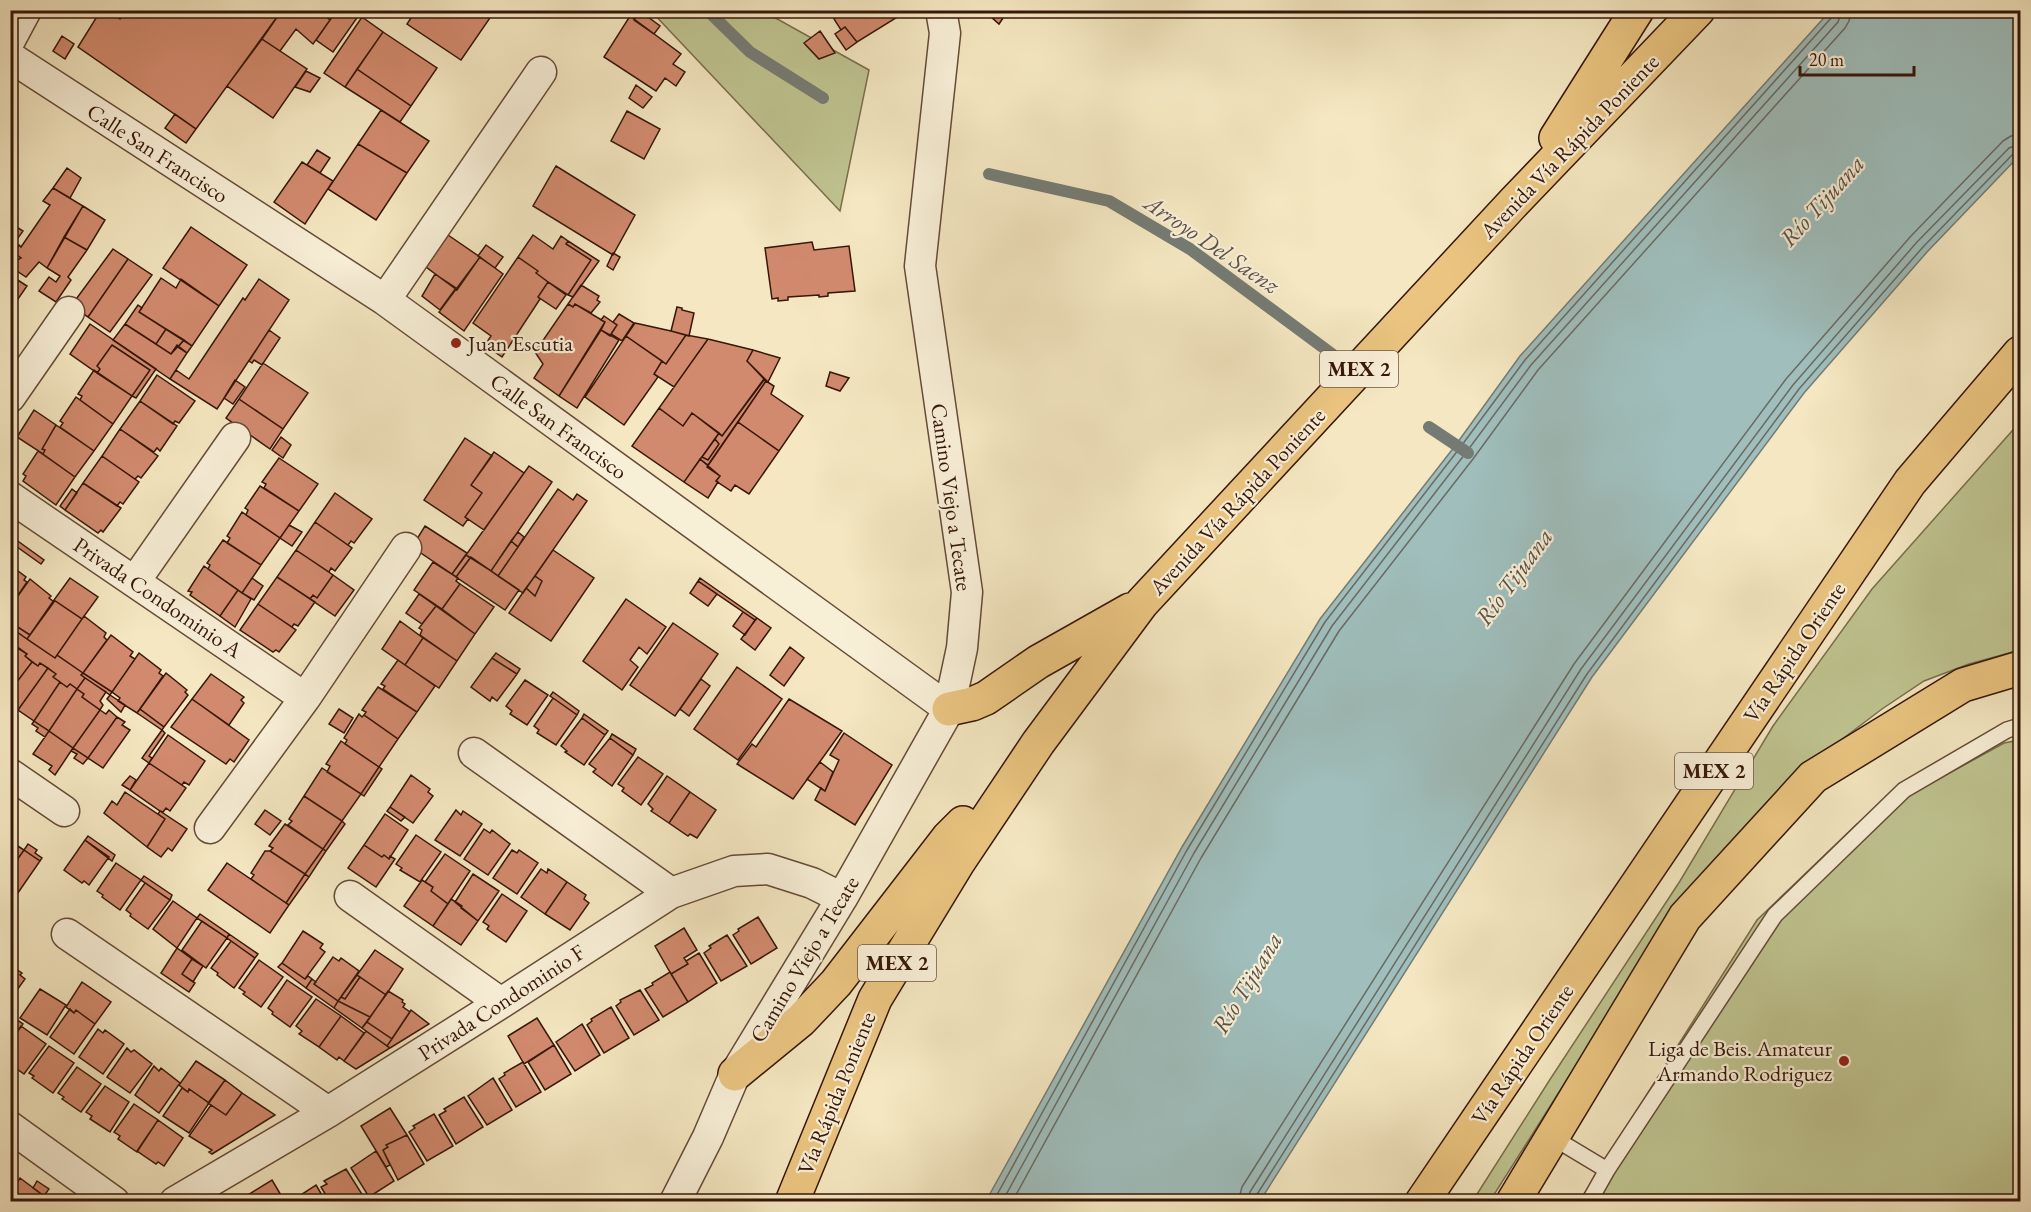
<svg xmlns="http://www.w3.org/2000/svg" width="2031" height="1212" viewBox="0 0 2031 1212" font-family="'EB Garamond',serif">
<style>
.green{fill:#bfc490;stroke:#7a6d4c;stroke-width:1.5}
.water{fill:#9fbebc;stroke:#757b74;stroke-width:1.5}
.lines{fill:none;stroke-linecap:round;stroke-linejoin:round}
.shore{stroke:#6a6a62;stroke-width:1.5}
.stream{stroke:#757b74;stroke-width:12}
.building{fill:#d28a6e;stroke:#361609;stroke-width:1.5}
.lane-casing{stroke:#664a37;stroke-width:18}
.street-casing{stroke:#664a37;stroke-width:33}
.highway-casing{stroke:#361609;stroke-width:36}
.lane{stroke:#f8efd7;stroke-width:15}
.street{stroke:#f8efd7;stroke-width:30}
.highway{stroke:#eac480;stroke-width:33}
.poi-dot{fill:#8f2418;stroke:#f8efd7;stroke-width:2}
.labels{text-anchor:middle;stroke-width:4.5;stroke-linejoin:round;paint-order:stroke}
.shield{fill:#f8efd7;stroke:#705747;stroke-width:1.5}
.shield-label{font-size:21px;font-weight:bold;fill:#361609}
.street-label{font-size:22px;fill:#361609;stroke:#f8efd7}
.poi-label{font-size:22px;fill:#361609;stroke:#f8efd7;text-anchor:start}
.water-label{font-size:24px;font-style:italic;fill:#5b5148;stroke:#f8efd7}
</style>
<rect width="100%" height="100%" fill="#f4e7c1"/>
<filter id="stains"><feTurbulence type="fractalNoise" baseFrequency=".00333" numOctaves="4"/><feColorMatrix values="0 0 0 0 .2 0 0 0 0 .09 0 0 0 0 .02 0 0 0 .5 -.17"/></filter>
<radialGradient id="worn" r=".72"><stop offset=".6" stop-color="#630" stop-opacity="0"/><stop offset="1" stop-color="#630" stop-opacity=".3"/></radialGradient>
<path class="green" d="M651 11H763L869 70 840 211Z
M2020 422V650L1969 664 1924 681 1882 709 1791 778 1682 898 1490 1201 1472 1202 1549 1081 1680 881 1773 726 1872 589Z
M2020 740V1201L1579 1202 1757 920 1857 824 2004 743Z"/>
<path class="water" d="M1830 11H2020V155L1927 252 1804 393 1592 677 1260 1201H986L1182 847 1320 619 1455 446 1520 356Z"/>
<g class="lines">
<path class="shore" d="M993 1202 1187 850 1325 622 1459 449 1525 360 1832 17 1834 10
M1002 1202 1194 853 1332 626 1465 454 1531 365 1838 22 1842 10
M1012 1202 1201 858 1339 631 1473 459 1538 370 1845 28 1849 21 1851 10
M1238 1202 1242 1187 1574 664 1786 379 1911 236 2003 141 2011 136 2020 135
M1247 1202 1250 1192 1581 669 1793 385 1917 242 2009 148 2020 144
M1255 1202 1256 1196 1587 674 1799 389 1923 247 2014 153 2020 152"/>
<path class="stream" d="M707 10 750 52 823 98
M989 174 1109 201 1190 249 1332 354
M1429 427 1468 453"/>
</g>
<path class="building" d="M101 10H108L120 19 126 10H282L196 129 78 47Z
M282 10H318L330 20 313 44 296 29 280 51 262 39Z
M337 10H352L359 15 333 52 316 40Z
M416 10H486L492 15 461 60 407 24Z
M845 10H903L904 13 857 42 845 27 841 30 834 19Z
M992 10 1007 12 999 24 989 15Z
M640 11 660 26 654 34 634 20Z
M630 16 681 54 673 64 685 72 676 86 665 78 656 91 604 57Z
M362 17 383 32 345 87 324 73Z
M845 27 857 42 846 50 835 34Z
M820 31 835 53 819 59 804 43Z
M383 32 437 68 411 106 357 69Z
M62 36 74 44 65 59 53 51Z
M262 39 307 69 273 118 227 86Z
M357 69 411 106 400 122 345 87Z
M306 71 320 78 310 92 295 87Z
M636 85 652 97 643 108 629 98Z
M381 110 429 141 407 173 358 144Z
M627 111 660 129 644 159 611 141Z
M175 114 196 129 186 143 165 128Z
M358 144 407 173 376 220 328 189Z
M317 150 330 158 320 173 307 165Z
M302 162 333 181 305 224 274 202Z
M556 166 635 215 613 255 533 206Z
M67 168 81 178 70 198 53 188Z
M53 188 83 206 47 268 39 262 26 277 11 267 15 261 21 258 14 253 19 245 21 247 50 205 43 201Z
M83 206 105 220 87 250 64 237Z
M10 223 23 231 10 249Z
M191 227 247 265 219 306 163 268Z
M448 235 480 257 457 290 426 267Z
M533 235 553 249 561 236 568 241 566 244 591 260 568 295 548 282 536 273 538 271 518 257Z
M64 237 87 250 68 277 71 280 56 302 39 291 49 277 56 282 60 276 47 268Z
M568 241 599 261 573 297 568 295 591 260 566 244Z
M812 242 814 250 849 246 855 291 828 293V296L819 297V295L788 297V300L778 301V298L772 299 765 248Z
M486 245 503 257 495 268 478 256Z
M113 249 128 259 88 317 71 306Z
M613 253 620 257 613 270 607 266Z
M480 257 503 274 464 331 439 312Z
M518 257 538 271 536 273 548 282 538 297 540 299 502 357 485 345 491 336 473 323Z
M128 259 152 275 110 332 88 317Z
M435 274 456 288 440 310 422 296Z
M10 275 27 286 11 309 10 308Z
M161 278 176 288 181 279 219 306 192 346 139 312Z
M259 279 289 300 217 409 170 379 176 370 189 379 243 298 245 300Z
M548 282 566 295 556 309 538 297Z
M581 285 599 296 597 300 600 302 591 313 575 304 573 307 568 304Z
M568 304 573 307 575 304 605 322 559 396 534 378 543 364 535 352Z
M138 305 142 308 139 312 166 329 156 344 125 324Z
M677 307 682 308V310L694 313 689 336 671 331Z
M619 314 634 323 622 341 611 334 617 325 613 322Z
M604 316 617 325 610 336 601 330 605 322 601 320Z
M635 323 671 331 686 335 666 364 626 336Z
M90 324 156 369 136 398 132 396 150 370 112 345 97 366 100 369 97 373 70 354Z
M125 324 171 354 177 345 187 353 170 379 113 340Z
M166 329 184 340 171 354 156 344Z
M269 330 280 338 262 365 254 360 252 363 249 361Z
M601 330 619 340 577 408 559 396Z
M686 335 708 339 674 387 654 374 662 361 666 364Z
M626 336 662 361 654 374 658 377 624 425 585 397Z
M708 339 753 350 747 361 764 379 722 436 692 413 683 426 659 408Z
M184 340 192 346 187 353 178 347Z
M112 345 150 370 132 396 97 373 100 369 97 366Z
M753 350 780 358 768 382 747 361Z
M263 363 308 393 283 429 239 399Z
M94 370 132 396 113 424 80 400 82 396 78 394Z
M830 372 849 378 840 391 826 386Z
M157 375 195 401 179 423 175 421 173 424 140 401Z
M235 380 245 387 233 404 224 398Z
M764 380 766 381 708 465 700 459 702 457 708 460 719 444 715 439 719 433 722 436Z
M766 381 774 386 771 394 803 416 779 451 738 422Z
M76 397 113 424 94 451 60 427 63 423 60 421Z
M239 399 283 429 270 449 226 418Z
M140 401 177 426 160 451 157 448 154 452 120 429Z
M659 408 683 426 692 413 719 433 684 482 632 446Z
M34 410 56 425 42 449 45 450 43 454 17 437Z
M738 422 779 451 749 494 735 485 731 491 716 481 720 476 707 467Z
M56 425 94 451 75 477 43 454 45 450 42 449Z
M120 429 158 456 141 478 138 476 135 479 102 456Z
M281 437 291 445 283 458 272 450Z
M465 438 492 456 471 485 482 493 465 517 468 519 463 526 424 500Z
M715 439 719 444 708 460 702 457Z
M38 451 75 477 56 505 23 481 26 476 23 474Z
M494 452 524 473 484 530 465 517 482 493 471 485Z
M102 456 139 482 123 504 120 502 117 506 83 483Z
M279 458 318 484 299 511 264 488 266 484 262 482Z
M700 459 720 476 716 481 718 482 708 498 684 482Z
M529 466 552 482 491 571 466 555Z
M83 483 121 508 103 532 101 530 98 533 65 510Z
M260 486 299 511 280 538 246 515 248 510 245 508Z
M72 489 77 493 65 510 60 506Z
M558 489 573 500 577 494 587 501 523 593 498 576Z
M335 493 372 519 354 543 351 541 348 545 315 522Z
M242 512 280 538 261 565 227 543 230 538 227 536Z
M315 522 352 548 335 571 331 568 329 572 296 550Z
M289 525 302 532 292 546 280 538Z
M425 526 467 553 452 574 412 547Z
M518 532 524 537 518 547 511 541Z
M15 539 44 560 41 564 13 544Z
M223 540 261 565 242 593 208 569 210 565 207 563Z
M511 541 518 547 498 576 491 571Z
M296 550 333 575 317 598 313 595 310 599 277 577Z
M553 550 594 578 551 641 509 613 526 588 535 596 542 581 535 576Z
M466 555 470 558 456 577 452 574Z
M471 557 519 590 505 610 456 577Z
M433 562 458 578 456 581 460 584 442 609 414 590Z
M10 565 26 577 24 580 27 582 10 607Z
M204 566 238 590 220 616 190 595 192 592 188 591Z
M333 575 354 590 335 616 310 599 313 595 317 598Z
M535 576 542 581 535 596 526 588Z
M277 577 315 602 298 626 294 624 292 627 258 604Z
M70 578 98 597 82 619 54 600Z
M252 578 263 586 254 600 242 593Z
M700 578 757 618 755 620 698 581Z
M30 579 51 596 49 598 54 602 30 635 10 622V607Z
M698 581 717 594 708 606 690 593Z
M460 584 494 607 475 634 442 609Z
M238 590 251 599 235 627 220 616Z
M419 594 436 606 422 624 406 613Z
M626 599 666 627 647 654 639 647 630 660 638 667 622 690 583 661Z
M54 600 82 619 55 658 27 639Z
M258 604 296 630 279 652 276 650 273 652 240 630Z
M436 606 475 634 457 661 420 635 422 630 419 628Z
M743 612 755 620 745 635 733 626Z
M84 616 106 633 104 637 107 640 83 673 57 655Z
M757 618 771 628 755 650 741 639Z
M400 621 423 638 405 665 382 649Z
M10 622 30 635 27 639 10 627Z
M673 623 718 654 675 716 630 685Z
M11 628 55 658 57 655 83 673 81 675 85 678 77 689 70 684 67 687 53 677 56 674 40 663 38 666 25 656 27 654 10 643Z
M111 635 133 652 130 656 135 659 112 692 83 673Z
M423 638 457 661 439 688 405 665Z
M790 647 804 658 784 686 770 675Z
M19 648 27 654 25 656 32 662 10 691V660Z
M139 653 161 670 159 673 163 676 137 713 118 701 120 698 112 692Z
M496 653 520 669 517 674 492 658Z
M492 658 517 674 497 701 492 697 490 701 471 687Z
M398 660 435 686 417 712 383 689 385 686 381 684Z
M32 662 38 666 40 663 48 668 18 710 10 705V691Z
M737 667 782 699 738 760 694 729Z
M48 668 56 674 53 677 60 682 34 721 18 710Z
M83 673 112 692 110 695 81 675Z
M166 673 187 690 185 692 188 695 164 727 140 709Z
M211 674 244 697 241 700 244 703 229 725 192 699Z
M85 678 106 692 100 701 103 705 100 710 82 697 84 694 77 689Z
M701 679 710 686 689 716 680 709Z
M525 680 548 695 527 725 510 714 512 711 506 706Z
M60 682 67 687 70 684 77 689 49 731 34 721Z
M378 687 417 712 398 739 364 715 366 712 362 710Z
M77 689 84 694 82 697 100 710 73 748 49 731Z
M553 692 579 711 577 715 553 698 550 696Z
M110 695 125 705 121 712 107 699Z
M553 698 577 715 556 745 537 733 539 730 534 726Z
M192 699 249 740 234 762 230 759 226 764 171 727Z
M789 699 842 731 793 799 737 764 752 744 756 747Z
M140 709 164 727 162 730 140 715 137 713Z
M339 709 353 718 344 733 329 724Z
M100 710 106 714 109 710 117 717 88 758 73 748Z
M359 714 362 717 364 715 398 739 379 767 345 744 347 740 344 738Z
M584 714 608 731 605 735 582 718Z
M117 717 125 722 122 725 130 730 103 768 88 758Z
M582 718 605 735 584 765 565 752 567 751 561 746Z
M34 721 49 731 45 737 36 731 38 728 32 724Z
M162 730 165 733 149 756 152 758 149 763 142 758Z
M49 731 73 748 55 775 49 770 52 766 33 754Z
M844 733 892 765 855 825 815 800 821 788 825 791 839 760 830 755Z
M612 734 636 749 633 755 610 738Z
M168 735 205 761 189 785 184 782 182 785 149 763Z
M610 738 633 755 612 786 593 772 596 769 589 764Z
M341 741 379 767 361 794 327 772 330 766 326 764Z
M73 748 88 758 83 764 74 758 77 754 71 751Z
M638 757 663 774 641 805 622 791 624 788 618 784Z
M820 762 833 772 825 791 807 779Z
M149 763 186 788 170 811 166 808 163 812 160 811 130 790Z
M379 767 382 769 364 796 361 794Z
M322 768 361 794 342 821 304 796Z
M411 775 430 789 428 792 433 796 413 823 390 807Z
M130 776 136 780 130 790 122 785Z
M667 776 690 792 669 823 651 811 653 809 648 804Z
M125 792 165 819 147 847 104 813 112 801 117 805Z
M690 792 716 810 697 838 690 834 688 836 669 823Z
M304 796 342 821 323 849 288 825 292 821 289 819Z
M390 807 405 817 401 821 387 811Z
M265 810 281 821 270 835 255 824Z
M456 810 461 815 463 811 482 824 460 856 435 840Z
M160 811 187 829 172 851 168 848 161 857 147 847 165 819 158 814Z
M385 814 408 830 389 859 384 855 382 857 364 845Z
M342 821 345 824 326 851 323 849Z
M285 824 323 849 305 874 270 851 273 848 269 846Z
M484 829 490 833 492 830 510 844 488 875 464 859Z
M416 835 441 852 420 882 400 870 402 868 396 864Z
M88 836 115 855 112 861 85 840Z
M85 840 109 857 89 885 84 881 82 883 64 870Z
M10 841 24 850 10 870Z
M28 844 37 850 35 853 42 858 40 861 24 850Z
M364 845 382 857 384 855 389 859 390 856 395 859 376 887 348 868Z
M323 849 326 851 309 877 305 874Z
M24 850 40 861 13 900 10 899V870Z
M512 850 517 853 519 850 538 863 517 894 493 878Z
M265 851H270L305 874 286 903 251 879 254 875 251 873Z
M445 854 470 871 448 904 431 891 433 887 425 882Z
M116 863 141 880 120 910 102 897 103 895 97 891Z
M227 863 289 905 270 933 208 890Z
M541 869 547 873 548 869 567 882 545 914 521 897Z
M305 874 309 877 289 905 286 903Z
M473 874 499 891 478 921 455 902Z
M144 876 172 895 170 900 141 880Z
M422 880 433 887 431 891 448 904 433 926 404 906Z
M567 882 586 895 584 899 589 903 570 930 545 914Z
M145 883 170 900 148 929 130 916 131 914 126 910Z
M502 894 527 911 506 942 487 929 489 926 483 922Z
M451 899 462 906 461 908 478 921 461 945 433 926Z
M173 901 197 918 177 948 153 929Z
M200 914 229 934 227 938 197 918Z
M758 917 777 948 751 964 733 935 739 931 738 929Z
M202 921 227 938 206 968 182 950Z
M684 928 697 950 684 958 688 964 671 974 655 946Z
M303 931 323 944 320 948 325 952 305 979 282 963Z
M229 934 258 954 255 958 227 938Z
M727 935 747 966 721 981 704 953 711 948 709 946Z
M231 941 255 958 234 988 217 975 218 973 211 968Z
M177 948 192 959 182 974 195 983 189 992 161 973Z
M375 950 403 969 386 995 357 975Z
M699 953 717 983 688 1002 671 974 688 964 686 961Z
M333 957 339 961 341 958 359 971 338 1001 314 984Z
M192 959 203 966 193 982 182 974Z
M259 960 283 977 261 1007 243 994 245 992 239 988Z
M282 963 305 979 308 976 312 979 306 988 278 967Z
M10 965 22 973 20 975 25 979 10 1000Z
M670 972 688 1002 663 1017 645 989 653 985 652 983Z
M357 975 360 977 345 999 341 997Z
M360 977 386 995 370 1017 338 1001 341 997 345 999Z
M312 979 316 982 314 984 338 1001 334 1008 306 988Z
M287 980 312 997 290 1027 272 1014 273 1012 268 1008Z
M82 982 111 1002 95 1024 76 1010 74 1013 66 1007Z
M40 989 66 1005 47 1035 20 1018Z
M640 990 659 1020 634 1035 616 1006 621 1002 620 1000Z
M388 991 403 1000 402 1002 405 1004 403 1007 410 1012 392 1039 367 1022Z
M316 999 341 1016 319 1047 299 1034 302 1031 296 1026Z
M338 1001 370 1017 362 1028 334 1008Z
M611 1007 629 1038 604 1053 587 1025 592 1021 591 1019Z
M70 1009 74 1013 76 1010 95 1024 74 1054 50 1037Z
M411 1010 429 1024 390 1048 387 1046Z
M10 1015 23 1024 10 1042Z
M341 1016 364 1033 344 1061 339 1057 337 1060 319 1047Z
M537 1018 554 1045 524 1064 508 1036Z
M367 1022 392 1039 387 1046 362 1028Z
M582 1024 600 1055 575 1071 556 1042Z
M21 1026 46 1044 24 1074 10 1064V1042Z
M98 1029 103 1033 105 1030 124 1044 103 1074 79 1057Z
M366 1031 390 1048 356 1069 344 1061Z
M554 1045 571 1074 545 1090 528 1062Z
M49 1046 74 1063 53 1093 32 1078 34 1076 29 1073Z
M127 1048 131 1052 134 1050 152 1064 130 1093 107 1077Z
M196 1061 225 1080 209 1103 189 1089 188 1092 179 1085Z
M523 1062 541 1092 516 1107 499 1079 505 1075 504 1073Z
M154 1066 159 1071 161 1068 180 1083 159 1113 135 1095Z
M77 1067 101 1084 81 1112 62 1099 64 1097 58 1093Z
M493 1078 512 1110 487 1125 468 1096Z
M225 1080 242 1093 226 1115 208 1103Z
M105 1086 129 1102 110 1132 90 1119 92 1116 86 1112Z
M182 1088 188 1092 189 1089 209 1103 189 1133 163 1116Z
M242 1093 275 1115 212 1154 209 1152 212 1150 189 1136 211 1105 226 1115Z
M464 1097 483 1127 456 1144 439 1115 446 1111 444 1109Z
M134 1104 158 1120 137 1152 118 1139 120 1136 114 1132Z
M390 1108 407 1135 386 1145 388 1147 383 1150 390 1165 386 1167 361 1126Z
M434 1114 453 1146 427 1161 409 1132 415 1128 413 1126Z
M158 1120 183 1138 164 1166 158 1162 156 1164 137 1151Z
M407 1135 424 1164 398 1180 383 1150 388 1147 386 1145Z
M376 1151 394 1181 369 1197 351 1168Z
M346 1169 365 1199 361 1202H330L321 1187 327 1184 324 1181Z
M20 1178 44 1196 40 1202H18L10 1196V1193Z
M272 1180 285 1202H245L243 1198Z
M37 1181 49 1189 44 1196 33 1188Z
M316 1185 326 1202H294L297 1200 296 1198Z"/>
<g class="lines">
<g class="lane-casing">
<path id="lane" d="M1552 1137 1607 1170
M1589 1202 1607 1170 1775 915 1904 790 2007 730 2020 726"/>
</g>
<g class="street-casing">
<path id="street" d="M10 40 26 10
M10 57 385 300 949 709
M385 300 541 72
M10 397 69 312
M10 497 305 698
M135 581 235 438
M474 753 671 893
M10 774 64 811
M210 828 305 698 406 548
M350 896 501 1003
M67 934 328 1112
M10 1127 114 1202
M175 1202 328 1112 501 1003 671 893 734 871 768 869 812 883 842 898
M675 1202 708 1137 735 1074 842 898 949 709 962 648 967 592 920 266 945 33 941 10"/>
</g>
<g class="highway-casing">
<path id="highway" d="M1556 138 1637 10
M949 709 972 704 986 698 1038 662 1130 610
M735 1074 801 1020 836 983 948 838 963 823
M792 1202 875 999 959 861 1038 743 1142 603 1515 201 1698 10
M1422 1202 1910 482 2020 353
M1513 1202 1685 917 1813 777 1963 685 2020 668"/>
</g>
<use href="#lane" class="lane"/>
<use href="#street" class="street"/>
<use href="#highway" class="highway"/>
</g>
<g class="poi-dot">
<circle cx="456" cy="343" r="6"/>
<circle cx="1844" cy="1061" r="6"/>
</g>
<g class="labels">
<g class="shield">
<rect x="1320" y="351" width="78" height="36" rx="4.5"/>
<rect x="1675" y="753" width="78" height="36" rx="4.5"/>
<rect x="858" y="945" width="78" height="36" rx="4.5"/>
</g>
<g class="shield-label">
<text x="1359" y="376">MEX 2</text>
<text x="1714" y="778">MEX 2</text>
<text x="897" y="970">MEX 2</text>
</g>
<g class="street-label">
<text transform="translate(1569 146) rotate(-46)" y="8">Avenida Vía Rápida Poniente</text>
<text transform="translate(158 153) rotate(33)" y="8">Calle San Francisco</text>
<text transform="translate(559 426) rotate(36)" y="8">Calle San Francisco</text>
<text transform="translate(952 497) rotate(82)" y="8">Camino Viejo a Tecate</text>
<text transform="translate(1237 501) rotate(-47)" y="8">Avenida Vía Rápida Poniente</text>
<text transform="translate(158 597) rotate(34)" y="8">Privada Condominio A</text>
<text transform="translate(1794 652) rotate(-56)" y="8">Vía Rápida Oriente</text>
<text transform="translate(804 959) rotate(-59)" y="8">Camino Viejo a Tecate</text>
<text transform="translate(501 1002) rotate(-33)" y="8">Privada Condominio F</text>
<text transform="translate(1522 1054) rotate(-56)" y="8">Vía Rápida Oriente</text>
<text transform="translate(836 1093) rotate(-68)" y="8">Vía Rápida Poniente</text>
</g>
<g class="poi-label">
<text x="468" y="351">Juan Escutia</text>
<text x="1832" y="1056" text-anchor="end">Liga de Beis. Amateur<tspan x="1832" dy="25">Armando Rodriguez</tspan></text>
</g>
<g class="water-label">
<text transform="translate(1822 201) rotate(-48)" y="8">Río Tijuana</text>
<text transform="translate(1212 244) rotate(34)" y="8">Arroyo Del Saenz</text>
<text transform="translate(1514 577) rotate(-54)" y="8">Río Tijuana</text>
<text transform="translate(1247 983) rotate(-59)" y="8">Río Tijuana</text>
</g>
</g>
<rect width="2031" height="1212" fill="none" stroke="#f4e7c1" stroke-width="36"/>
<rect x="12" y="12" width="2007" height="1188" fill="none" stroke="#361609" stroke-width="3"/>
<rect x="18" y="18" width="1995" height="1176" fill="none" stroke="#361609" stroke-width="1.5"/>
<path d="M1800 66v9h114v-9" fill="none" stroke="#361609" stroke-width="3"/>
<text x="1809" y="66" font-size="18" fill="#361609" stroke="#f8efd7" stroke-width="4.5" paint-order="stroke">20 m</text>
<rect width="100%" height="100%" filter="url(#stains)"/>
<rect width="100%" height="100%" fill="url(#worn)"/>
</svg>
